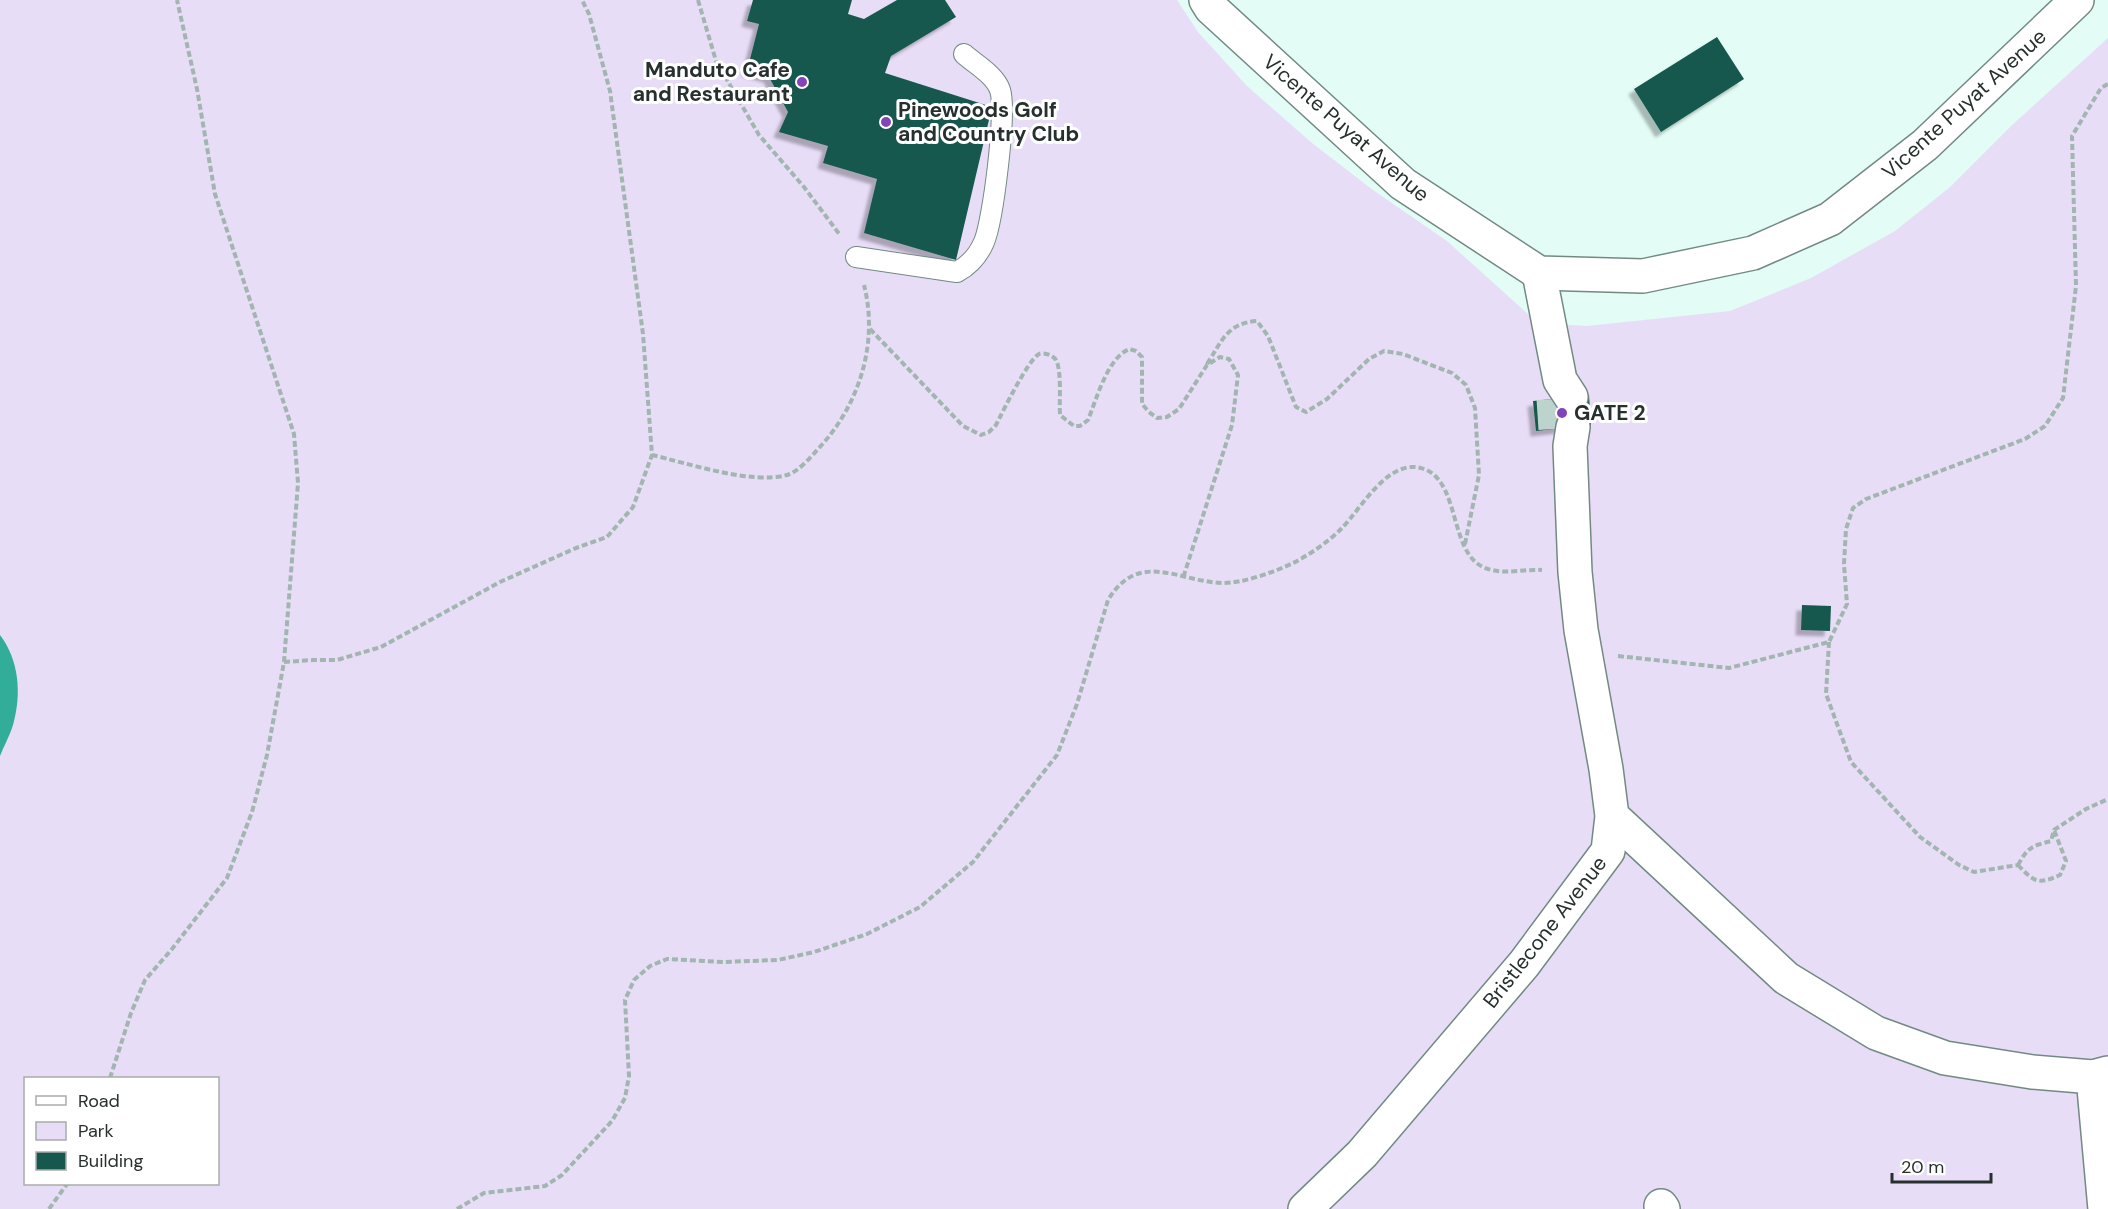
<svg xmlns="http://www.w3.org/2000/svg" width="2108" height="1209" viewBox="0 0 2108 1209" font-family="'DM Sans',sans-serif">
<style>
.green{fill:#e8ddf7;fill-rule:evenodd}
.water{fill:#31ad9a}
.building{fill:#17584e;filter:url(#shadow)}
.lines{fill:none;stroke-linecap:round;stroke-linejoin:round}
.street-tunnel{stroke:#bdd3ce;stroke-width:33;stroke-dasharray:33 16;stroke-linecap:butt}
.lane-casing{stroke:#738984;stroke-width:22}
.street-casing{stroke:#738984;stroke-width:36}
.primary-casing{stroke:#738984;stroke-width:36}
.path{stroke:#a2b5b0;stroke-width:4;stroke-dasharray:6 3;stroke-linecap:butt}
.lane{stroke:#fff;stroke-width:20}
.street{stroke:#fff;stroke-width:33}
.primary{stroke:#fff;stroke-width:33}
.poi-dot{fill:#8344b9;stroke:#fff;stroke-width:2}
.labels{text-anchor:middle;stroke-width:6;stroke-linejoin:round;paint-order:stroke}
.poi-label{font-size:21px;font-weight:bold;fill:#27302e;stroke:#fff;text-anchor:start}
.street-label{font-size:21px;fill:#27302e;stroke:#fff}
</style>
<defs>
<filter id="shadow"><feDropShadow dx="-5.5" dy="5.5" stdDeviation="1.5" flood-color="#0004"/></filter>
</defs>
<rect width="100%" height="100%" fill="#e3fcf6"/>
<path class="green" d="M0 0H1177L1198 32 1247 86 1312 143 1373 190 1447 241 1538 323 1587 326 1730 311 1811 278 1895 231 1949 188 2011 126 2108 38V1209H0ZM26 1078H218V1184H26Z"/>
<path class="water" d="M0 635C19 660 22 694 13 725 10 735 4 746 0 756Z"/>
<path class="building" d="M753 0H852L848 14 864 19 897 0H945L956 17 891 56 885 73 992 107 956 260 864 233 877 179 823 163 828 146 779 132 788 112 769 77 747 71 759 24 747 21Z
M1717 37 1744 79 1661 132 1634 89Z
M1589 395 1591 425 1536 431 1533 401Z
M1802 605 1831 606 1830 631 1801 630Z"/>
<g class="lines">
<path class="street-tunnel" d="M1553 399 1555 429"/>
<g class="lane-casing">
<path id="lane" d="M856 257 957 272C970 265 978 256 984 242 993 221 1007 110 1000 90 995 75 975 64 964 54"/>
</g>
<g class="street-casing">
<path id="street" d="M1539 273 1560 380 1571 397
M1612 816 1786 978 1876 1033 1945 1058 2032 1072 2093 1077 2108 1073
M2093 1077 2105 1209
M1661 1206 1663 1209
M1305 1209 1362 1154 1524 964 1608 851 1612 816 1606 769 1581 630 1575 572 1570 446 1573 427"/>
</g>
<g class="primary-casing">
<path id="primary" d="M1206 0 1211 8 1403 184 1539 273 1643 276 1753 253 1830 219 1925 145 2077 0"/>
</g>
<path class="path" d="M698 0 716 61 759 135 804 187 840 235
M870 329 963 426 981 435 989 432 996 425C1003 411 1028 360 1039 354 1044 352 1053 355 1056 360 1062 371 1059 401 1060 415L1074 426H1080L1088 420C1097 398 1107 359 1129 349L1136 351 1142 357V404L1149 412 1157 418 1167 417 1179 409 1207 365 1220 357 1229 359 1238 375 1232 425 1184 575
M1207 364C1222 341 1227 323 1257 321L1268 336 1296 407 1306 412 1327 399 1369 359 1384 351 1403 354 1452 373 1466 385 1475 408 1479 475 1465 544
M652 455C687 463 752 485 787 475 798 472 810 458 818 449 859 406 879 343 864 285
M1829 642 1826 694 1851 762 1920 837 1959 865 1974 872 2018 865
M1618 656 1729 668 1829 642 1847 604 1844 564 1846 529 1853 508 1866 499 2025 439 2045 426 2063 398 2076 286 2072 136 2101 88 2108 84
M284 662 313 660H337L381 647 500 582 576 548 607 537 633 507 652 455 643 334 610 91 589 14 582 0
M2018 865C2028 847 2032 846 2051 841L2054 830 2086 809 2108 799
M2018 865C2034 882 2038 885 2060 875L2066 861 2054 830
M110 1078 131 1013 145 980 172 949 227 878 252 812 267 755 284 662 298 483 294 434 215 194 197 89 177 0
M49 1209 67 1184
M457 1209 484 1193 545 1186 562 1175 612 1121 625 1098 629 1076 625 1000 634 980 650 966 667 959 723 962 778 960 814 952 867 934 920 907 973 862 1057 755 1077 704 1108 600C1139 549 1179 582 1223 583 1244 583 1274 572 1293 563 1309 555 1328 542 1341 529 1362 508 1389 456 1424 469 1463 483 1447 562 1492 570 1507 574 1525 569 1542 570"/>
<use href="#lane" class="lane"/>
<use href="#street" class="street"/>
<use href="#primary" class="primary"/>
</g>
<g class="poi-dot">
<circle cx="802" cy="82" r="6"/>
<circle cx="886" cy="122" r="6"/>
<circle cx="1562" cy="413" r="6"/>
</g>
<g class="labels">
<g class="poi-label">
<text x="790" y="77" text-anchor="end">Manduto Cafe<tspan x="790" dy="24">and Restaurant</tspan></text>
<text x="898" y="117">Pinewoods Golf<tspan x="898" dy="24">and Country Club</tspan></text>
<text x="1574" y="420">GATE 2</text>
</g>
<g class="street-label">
<text transform="translate(1964 104) rotate(-42)" y="7">Vicente Puyat Avenue</text>
<text transform="translate(1346 128) rotate(41)" y="7">Vicente Puyat Avenue</text>
<text transform="translate(1545 932) rotate(-52)" y="7">Bristlecone Avenue</text>
</g>
</g>
<rect x="24" y="1077" width="195" height="108" fill="#ffffff" stroke="#a9acab" stroke-width="1.5"/>
<rect x="36" y="1096" width="30" height="9" fill="#ffffff" stroke="#a9acab" stroke-width="1.5"/>
<text x="78" y="1107" font-size="18" fill="#27302e">Road</text>
<rect x="36" y="1122" width="30" height="18" fill="#e8ddf7" stroke="#a9acab" stroke-width="1.5"/>
<text x="78" y="1137" font-size="18" fill="#27302e">Park</text>
<rect x="36" y="1152" width="30" height="18" fill="#17584e" stroke="#a9acab" stroke-width="1.5"/>
<text x="78" y="1167" font-size="18" fill="#27302e">Building</text>
<path d="M1892 1173v9h99v-9" fill="none" stroke="#27302e" stroke-width="3"/>
<text x="1901" y="1173" font-size="18" fill="#27302e" stroke="#ffffff" stroke-width="4.5" paint-order="stroke">20 m</text>
</svg>
